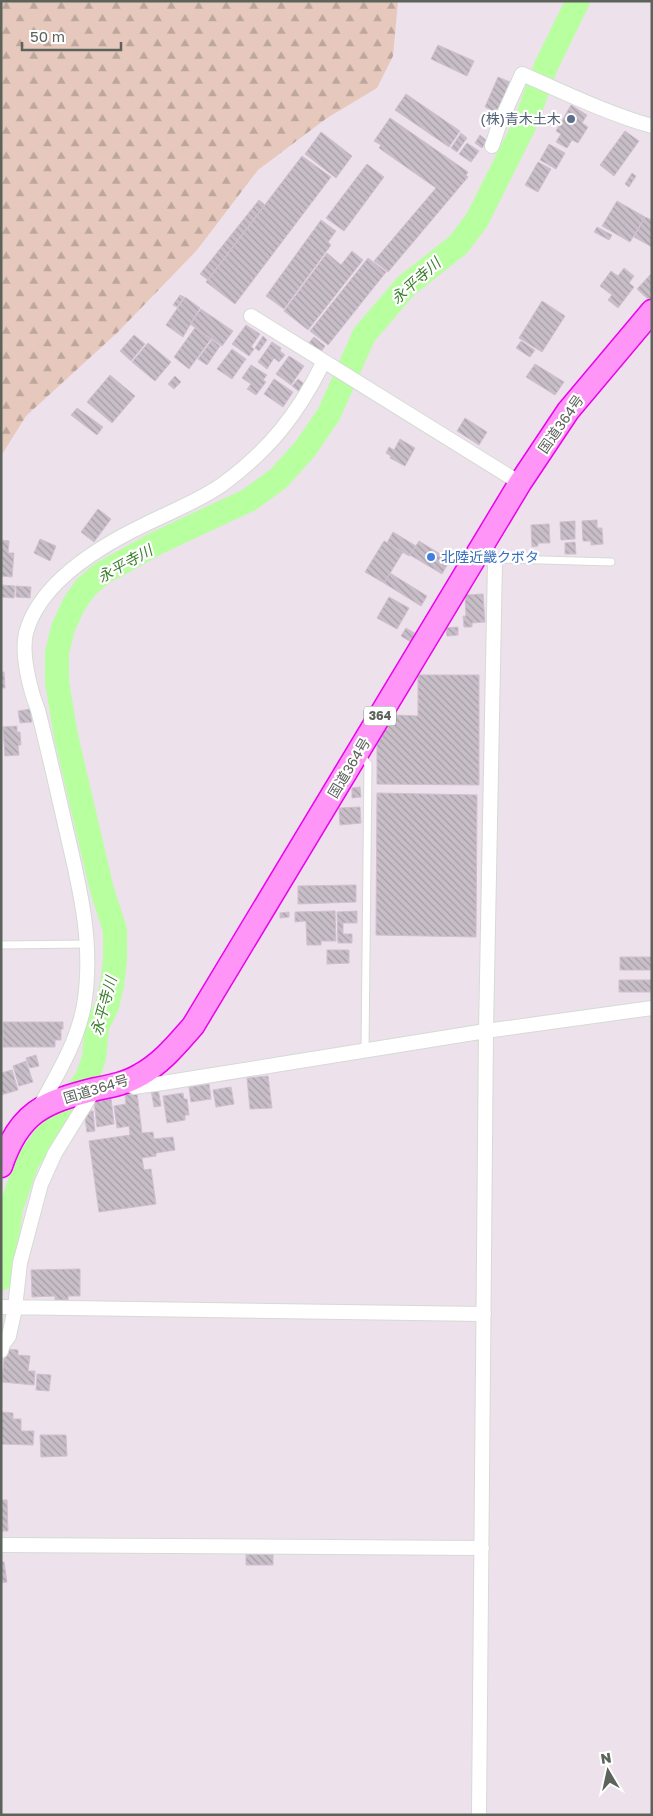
<svg xmlns="http://www.w3.org/2000/svg" width="653" height="1816" viewBox="0 0 653 1816" font-family="'Golos Text','Noto Sans JP',sans-serif">
<style>
.forest{fill:url(#forest-firs)}
.lines{fill:none;stroke-linecap:round;stroke-linejoin:round}
.river{stroke:#b8ff9f;stroke-width:24}
.building{fill:url(#building-back-hatch);stroke:#d2bfd2}
.service-casing{stroke:#d4dbd4;stroke-width:9}
.minor-casing{stroke:#d4dbd4;stroke-width:16}
.trunk-casing{stroke:#ec00ee;stroke-width:25}
.service{stroke:#fff;stroke-width:7}
.minor{stroke:#fff;stroke-width:14}
.trunk{stroke:#ff95f6;stroke-width:22}
.service-dot{fill:#5c6f8a;stroke:#fff;stroke-width:2}
.shop-dot{fill:#3f7fe0;stroke:#fff;stroke-width:2}
.labels{text-anchor:middle;stroke-width:4.5;stroke-linejoin:round;paint-order:stroke}
.shield{fill:#fff;stroke:#8c928c;stroke-width:1}
.shield-label{font-size:12px;font-weight:bold;fill:#5b635a}
.service-label{font-size:14px;fill:#4e5e75;stroke:#fff;text-anchor:end}
.street-label{font-size:14px;fill:#5b635a;stroke:#fff}
.shop-label{font-size:14px;fill:#366cbe;stroke:#fff;text-anchor:start}
.water-label{font-size:15px;font-style:italic;fill:#3b7e2c;stroke:#fff}
</style>
<defs>
<pattern id="forest-firs" width="22" height="20" patternUnits="userSpaceOnUse" patternTransform="scale(1.25)"><rect width="22" height="20" fill="#e6c9bc"/><path d="M5 1l3.5 6h-7zM16 11l3.5 6h-7z" fill="#bda79c"/></pattern>
<pattern id="building-back-hatch" width="6" height="6" patternUnits="userSpaceOnUse" patternTransform="scale(1.25)"><rect width="6" height="6" fill="#c8bec8"/><path d="M-1 5l2 2M0 0l6 6M5-1l2 2" fill="none" stroke="#a59ea5"/></pattern>
</defs>
<rect width="100%" height="100%" fill="#ede1ec"/>
<path class="forest" d="M1 1H398L393 56 377 88 327 118 258 170 197 250 118 332 26 416 1 456Z"/>
<g class="lines">
<path class="river" d="M1 1279 11 1208 27 1162 87 1078 94 1058 97 1027 107 1006 112 985 115 961V930L102 890 66 736 57 682V653L63 628 74 604 86 587 101 574 157 543 249 500 279 478 305 449 329 414 364 335 406 286 458 245 477 220 525 124 546 66 578 1"/>
</g>
<path class="building" d="M438 45 474 61 467 76 431 59Z
M498 77 510 82 497 113 485 107Z
M406 94 460 131 449 147 395 110Z
M571 105 587 115 582 123 588 127 578 143 572 140 567 148 556 142 561 134 556 131Z
M390 118 468 172 466 175 468 177 388 272 374 261 436 188 379 148 381 145 374 141Z
M625 131 639 141 614 176 600 165Z
M321 132 352 156 336 178 305 154Z
M461 133 467 138 457 152 451 148Z
M480 135 487 141 482 148 475 143Z
M467 143 479 151 471 162 459 154Z
M549 144 565 153 556 169 540 160Z
M302 156 331 177 235 304 206 282Z
M538 162 551 169 538 192 525 185Z
M367 164 384 177 344 231 326 218Z
M632 173 636 176 629 187 625 184Z
M259 200 265 205 208 280 200 274Z
M617 201 645 217 630 242 602 226Z
M645 217 652 220V247L634 237Z
M321 220 336 231 328 242 331 245 284 309 266 296Z
M597 227 612 235 609 240 594 232Z
M352 251 363 260 308 330 284 311 327 253 341 265Z
M368 258 386 272 328 345 310 331Z
M624 268 634 276 629 283 634 287 618 308 608 300 612 295 600 286 611 271 618 276Z
M652 273V297L649 300 637 289Z
M180 295 184 297 177 307 173 305Z
M185 297 200 308 183 337 166 325Z
M542 301 565 316 542 352 519 338Z
M201 309 233 331 222 346 190 324Z
M246 325 260 334 251 347 254 349 249 356 232 344Z
M195 328 211 339 189 369 174 357Z
M134 335 145 344 131 361 120 351Z
M263 336 267 340 259 351 255 348Z
M314 337 325 346 320 353 308 344Z
M212 340 220 346 207 365 198 359Z
M521 341 535 350 530 357 516 348Z
M272 342 281 348 280 351 285 355 279 362 274 358 267 369 258 362Z
M148 343 171 362 155 381 132 362Z
M232 349 246 359 232 379 217 369Z
M289 356 304 366 291 385 276 374Z
M535 364 564 382 555 395 526 377Z
M251 365 267 375 263 380 266 382 256 395 247 389 251 384 242 378Z
M110 375 135 396 112 423 87 402Z
M175 376 181 382 174 389 168 384Z
M274 379 293 392 283 407 264 394Z
M298 379 306 385 301 393 292 386Z
M77 408 103 427 97 435 71 415Z
M465 418 487 432 479 445 457 431Z
M400 439 415 448 405 466 390 458 391 456 386 453 389 447 394 450Z
M98 509 111 519 94 542 81 532Z
M597 520V528H602L603 544 591 545V541H583L582 521Z
M575 521V539L561 540 560 522Z
M549 524 550 543H538V546L532 547 531 525Z
M393 532 416 546 409 556 387 543Z
M40 539 56 546 50 561 34 553Z
M1 540 9 541 8 553H14L12 577 1 576Z
M384 541 403 552 384 583 365 572Z
M419 541 450 560 442 574 410 555Z
M575 542 576 554H565V543Z
M390 573 427 596 421 606 384 583Z
M1 585 15 586 14 598 1 597Z
M16 586 31 587 30 598 16 597Z
M483 594 485 622 472 623V627H464L463 616H466L465 595Z
M389 597 409 608 397 629 377 618Z
M458 627V635L447 636 446 628Z
M406 628 416 634 411 642 401 636Z
M1 672H4L5 688H1Z
M418 675H479V785L377 784V742L394 715 418 716Z
M30 709 32 722 20 723 18 711Z
M17 726V732H20L21 745H18L19 755 5 756 3 727Z
M360 787 361 797 352 798V788Z
M377 793 477 795 476 937 376 935Z
M360 807 361 823 340 825 339 808Z
M356 885V902L298 904V886Z
M335 911 336 941H321V945H307L306 921 295 922V912Z
M357 911V923H343V934H352V943H338L337 912Z
M289 912V917L280 918V913Z
M327 950H349V963L327 964Z
M620 957H652V970H620Z
M619 980H652V992H619Z
M3 1022H63V1029H61V1040H55V1047H3Z
M36 1055 39 1066 30 1068 26 1058Z
M26 1061 33 1082 19 1086 13 1066Z
M12 1070 18 1090 1 1095V1073Z
M268 1076 272 1108 250 1109 247 1078Z
M209 1084 211 1099 191 1102 189 1087Z
M231 1087 234 1104 216 1107 213 1090Z
M158 1089 161 1106 154 1107 151 1090Z
M137 1093 142 1133 153 1132 154 1139 173 1137 175 1150 156 1153V1156L142 1158 144 1170 151 1169 156 1204 99 1212 89 1141 130 1135 129 1126 117 1128 114 1106 126 1104 125 1095Z
M183 1093 184 1099H187L189 1115H185V1120L167 1123 163 1096Z
M111 1099 114 1124 97 1127 94 1101Z
M93 1111 95 1131 87 1132 84 1112Z
M80 1269V1296H68V1300H55V1296L32 1297 31 1270Z
M5 1349 18 1350V1355L30 1356 28 1371H35L34 1385 2 1382Z
M37 1374 51 1375 49 1391 36 1390Z
M2 1412 13 1413V1419H21V1431H34L33 1445 1 1444Z
M40 1435H66L67 1456 41 1457Z
M1 1500H7L8 1531H1Z
M246 1554H273V1565H246Z
M1 1562H4L7 1582 1 1583Z"/>
<g class="lines">
<g class="service-casing">
<path id="service" d="M495 561 504 559 611 562
M360 754 368 764 365 1051
M1 945 88 944"/>
</g>
<g class="minor-casing">
<path id="minor" d="M492 146 499 125 522 74C566 93 606 113 652 126
M251 316 520 483
M477 551 495 561 486 1031 479 1815
M126 1084 134 1087 163 1083 486 1031 652 1008
M38 1110C56 1076 77 1044 84 1005 94 945 80 888 66 829 57 789 48 750 38 710 30 690 21 654 26 633 40 581 102 545 146 524 172 511 199 501 223 484 269 450 298 414 323 363
M1 1307 484 1314
M1 1351 3 1344 9 1336 15 1308 20 1263 41 1184 55 1153 94 1090
M1 1545 482 1548"/>
</g>
<g class="trunk-casing">
<path id="trunk" d="M1 1166C19 1112 44 1102 96 1089 111 1086 127 1083 140 1075 162 1063 177 1044 193 1026L520 483 568 411 652 311"/>
</g>
<use href="#service" class="service"/>
<use href="#minor" class="minor"/>
<use href="#trunk" class="trunk"/>
</g>
<circle class="service-dot" cx="571" cy="119" r="5"/>
<circle class="shop-dot" cx="431" cy="557" r="5"/>
<g class="labels">
<rect class="shield" x="364" y="706.5" width="32" height="19" rx="4"/>
<g class="shield-label">
<text x="380" y="720">364</text>
</g>
<g class="service-label">
<text x="561" y="124">(株)青木土木</text>
</g>
<g class="street-label">
<text transform="translate(561 424) rotate(-55)" y="5">国道364号</text>
<text transform="translate(349 768) rotate(-59)" y="5">国道364号</text>
<text transform="translate(96 1089) rotate(-17)" y="5">国道364号</text>
</g>
<g class="shop-label">
<text x="441" y="562">北陸近畿クボタ</text>
</g>
<g class="water-label">
<text transform="translate(416 281) rotate(-42)" y="5">永平寺川</text>
<text transform="translate(125 564) rotate(-29)" y="5">永平寺川</text>
<text transform="translate(104 1006) rotate(-75)" y="5">永平寺川</text>
</g>
</g>
<rect width="653" height="1816" fill="none" stroke="#5b635a" stroke-width="5"/>
<g transform="translate(608 1771) rotate(351)" stroke="#ffffff" stroke-width="4" paint-order="stroke">
<path d="M0-4L9 19L0 12L-9 19Z" fill="#5b635a"/>
<text y="-8" font-size="14" font-weight="bold" text-anchor="middle" fill="#5b635a">N</text>
</g>
<path d="M22 42v8h99v-8" fill="none" stroke="#5b635a" stroke-width="2.5"/>
<text x="30" y="42" font-size="15" fill="#5b635a" stroke="#ffffff" stroke-width="4" paint-order="stroke">50 m</text>
</svg>
